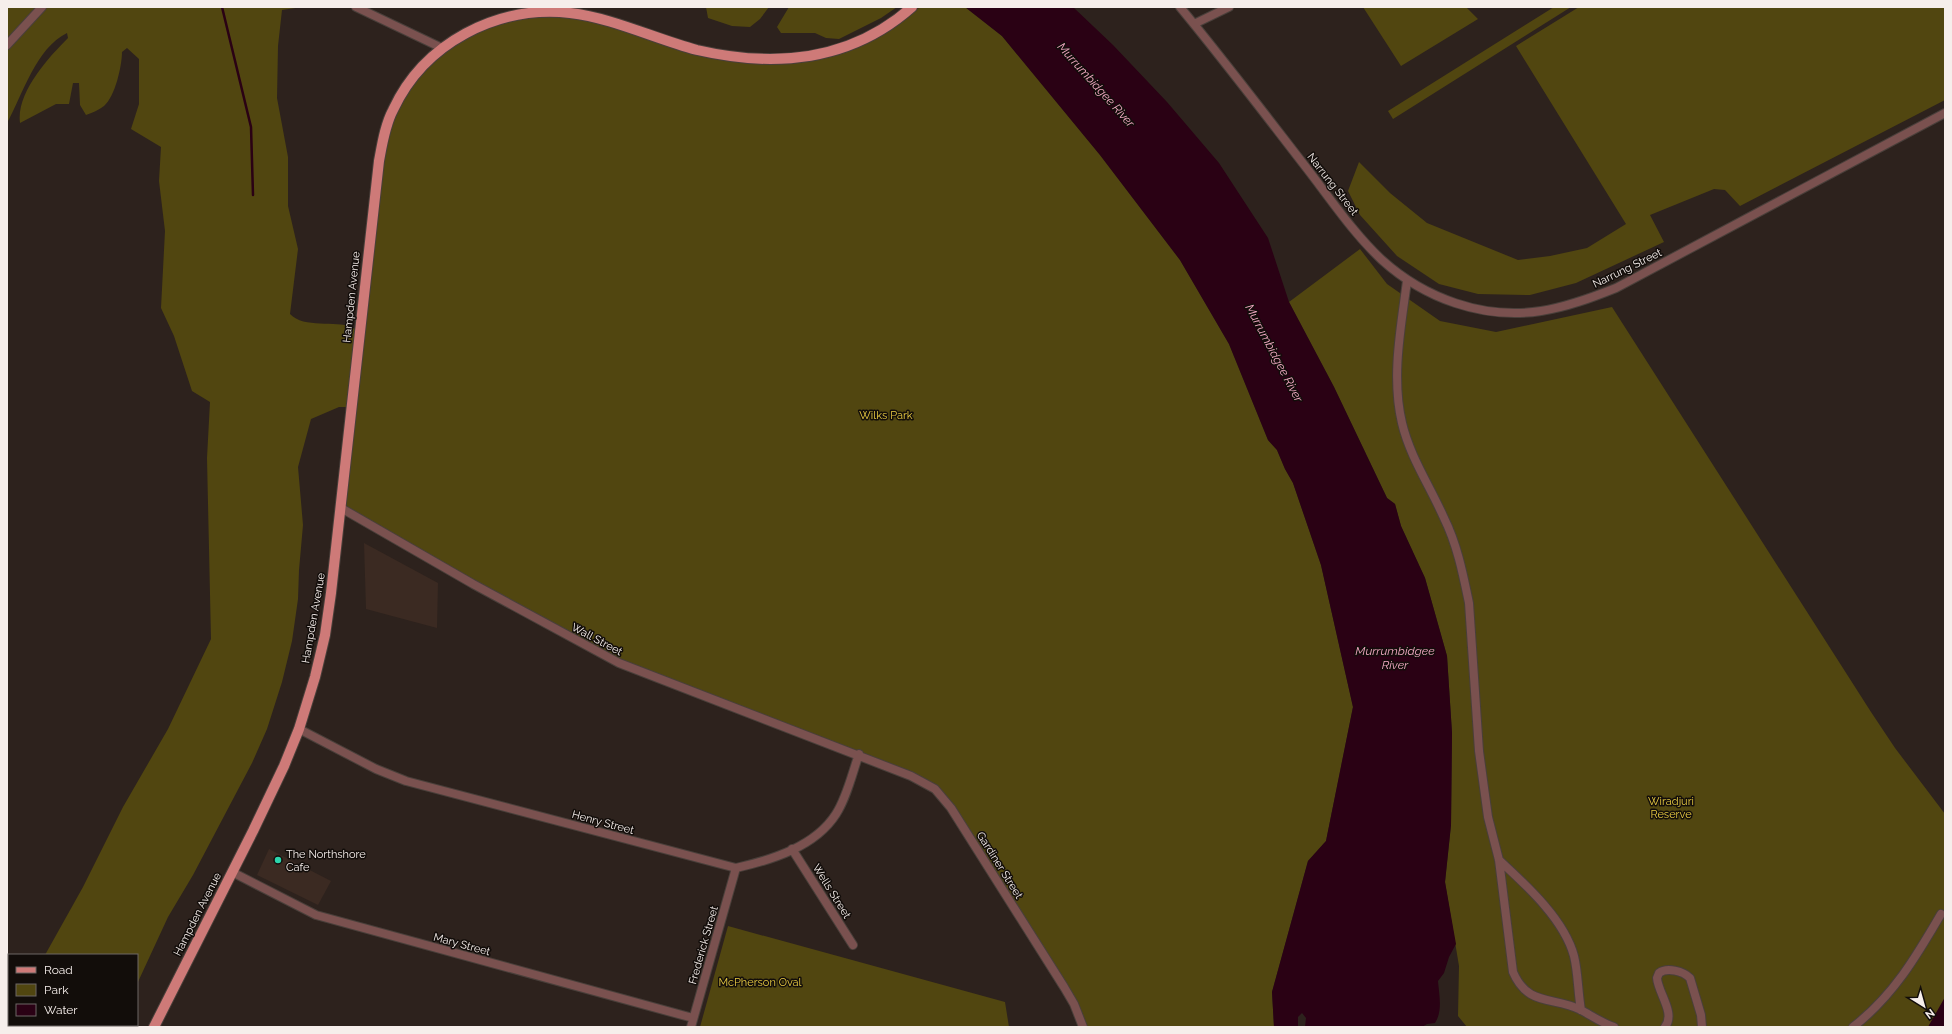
<svg xmlns="http://www.w3.org/2000/svg" width="1952" height="1034" viewBox="0 0 1952 1034" font-family="Raleway,sans-serif">
<style>
.built{fill:#3b2a22}
.green{fill:#514610}
.water{fill:#2a0114}
.lines{fill:none;stroke-linecap:round;stroke-linejoin:round}
.stream{stroke:#2a0114;stroke-width:2.5}
.minor-casing{stroke:#493f3a;stroke-width:10}
.major-casing{stroke:#493f3a;stroke-width:12}
.minor{stroke:#7a514f;stroke-width:8}
.major{stroke:#ce7a78;stroke-width:10}
.poi-dot{fill:#2bd5ac;stroke:#120d0a;stroke-width:1.5}
.labels{text-anchor:middle;stroke-width:3;stroke-linejoin:round;paint-order:stroke}
.street-label{font-size:11px;fill:#f6eeeb;stroke:#120d0a}
.park-label{font-size:11px;fill:#eacc42;stroke:#120d0a}
.poi-label{font-size:11px;fill:#f6eeeb;stroke:#120d0a;text-anchor:start}
.water-label{font-size:12px;font-style:italic;fill:#f3aac4;stroke:#120d0a}
</style>
<rect width="100%" height="100%" fill="#2d221d"/>
<path class="built" d="M364 543 438 583 437 628 366 609Z
M269 849 331 881 318 905 257 875Z"/>
<path class="green" d="M7 7H302L282 10 278 46 277 98 288 157V206L298 249 290 314C304 329 336 320 351 327 354 328 356 330 360 330L379 162 406 86 467 32 546 11 749 58 838 50 909 9 915 11 920 7H965L1002 36 1100 155 1180 260 1229 344 1268 440 1277 450 1285 469 1293 483 1321 565 1353 707 1326 841 1308 861 1272 992 1274 1027H1083L1080 1019 935 789 644 673 341 508 352 407H339L311 419 298 467 303 525 299 570 298 599 292 641 282 682 267 729 252 763 193 875 168 917 137 984V955H45L83 887 123 807 168 729 211 639 207 458 210 402 192 391 174 336 161 308 165 231 159 181 161 147 131 129 139 104V59L127 48 122 52C122 66 115 97 104 106 99 110 92 113 86 115L80 105 79 83H73L69 104H56L20 123C16 93 48 58 68 38L67 33C36 48 23 94 7 123Z
M706 7H769L760 19 750 27 732 26 708 18Z
M789 7H897L881 18 839 39 826 38 815 33H781L777 27Z
M1363 7H1466L1478 19 1401 66Z
M1554 7H1571L1393 119 1388 111Z
M1579 7H1945V100L1740 206 1725 190 1714 189 1650 215 1664 242 1576 283 1530 295 1478 294 1439 284 1397 256 1360 215 1348 191 1359 162 1390 193 1427 223 1518 260 1550 256 1587 248 1626 224 1516 46Z
M1360 249 1387 284 1440 321 1496 332 1612 307 1871 712 1895 748 1945 814V1000L1928 1027H1467L1458 1016 1459 966 1445 882 1451 825 1452 733 1447 656 1425 578 1401 526 1395 504 1387 498 1334 387 1289 302Z
M728 926 1005 1002 1009 1027H700Z
M9 1013V1025H112L111 1027H7V1015Z"/>
<path class="water" d="M965 7H1073L1113 45 1167 102 1219 163 1268 238 1289 302 1334 387 1387 498 1395 504 1401 526 1425 578 1447 656 1452 733 1451 825 1445 882 1456 944 1449 957 1444 973 1438 981C1439 994 1443 1011 1435 1023L1427 1024 1422 1027H1305L1306 1018 1302 1013 1298 1017V1027H1274L1272 992 1308 861 1326 841 1353 707 1321 565 1293 483 1285 469 1277 450 1268 440 1229 344 1180 260 1100 155 1002 36Z
M1945 997V1027H1928Z"/>
<g class="lines">
<path class="stream" d="M222 7 251 127 253 195"/>
<g class="minor-casing">
<path id="minor" d="M356 7 442 48
M1180 7C1223 59 1264 113 1305 166 1330 198 1353 233 1382 260 1424 298 1483 320 1541 311 1567 307 1591 298 1616 288L1945 113
M1194 24 1229 7
M7 45 42 7
M1407 281C1401 327 1391 377 1402 423 1410 457 1430 486 1444 518 1457 544 1463 574 1469 603L1479 751 1488 817 1499 860 1513 972C1528 1007 1553 996 1581 1010 1592 1016 1602 1023 1614 1027
M341 508 473 584 619 663 911 776 935 789 951 808 1064 987 1074 1004 1083 1027
M299 729 376 769 406 781 736 868C771 860 815 847 836 814 847 797 852 774 859 754
M792 849 853 945
M1499 860C1526 885 1564 919 1574 956 1578 972 1578 993 1581 1010
M232 872 316 915 693 1018
M691 1027 736 868
M1665 1027C1676 1013 1658 993 1657 978L1659 973C1667 967 1683 971 1690 978L1701 1015 1702 1027
M1853 1027C1893 996 1916 957 1941 914"/>
</g>
<g class="major-casing">
<path id="major" d="M154 1027 253 831 284 766 299 729 315 677 325 635 331 593 379 161C382 145 385 125 393 110 424 43 497 5 570 13 613 18 655 39 697 50 775 68 850 62 912 7"/>
</g>
<use href="#minor" class="minor"/>
<use href="#major" class="major"/>
</g>
<circle class="poi-dot" cx="278" cy="860" r="4"/>
<g class="labels">
<g class="street-label">
<text transform="translate(1333 184) rotate(52)" y="4">Narrung Street</text>
<text transform="translate(1627 268) rotate(-26)" y="4">Narrung Street</text>
<text transform="translate(351 297) rotate(-84)" y="4">Hampden Avenue</text>
<text transform="translate(313 618) rotate(-80)" y="4">Hampden Avenue</text>
<text transform="translate(597 639) rotate(28)" y="4">Wall Street</text>
<text transform="translate(603 822) rotate(15)" y="4">Henry Street</text>
<text transform="translate(1000 865) rotate(58)" y="4">Gardiner Street</text>
<text transform="translate(832 891) rotate(58)" y="4">Wells Street</text>
<text transform="translate(197 914) rotate(-63)" y="4">Hampden Avenue</text>
<text transform="translate(462 944) rotate(15)" y="4">Mary Street</text>
<text transform="translate(703 945) rotate(-74)" y="4">Frederick Street</text>
</g>
<g class="park-label">
<text x="886" y="419">Wilks Park</text>
<text x="1671" y="805">Wiradjuri<tspan x="1671" dy="13">Reserve</tspan></text>
<text x="760" y="986">McPherson Oval</text>
</g>
<g class="poi-label">
<text x="286" y="858">The Northshore<tspan x="286" dy="13">Cafe</tspan></text>
</g>
<g class="water-label">
<text transform="translate(1096 85) rotate(48)" y="4">Murrumbidgee River</text>
<text transform="translate(1274 353) rotate(62)" y="4">Murrumbidgee River</text>
<text x="1395" y="655">Murrumbidgee<tspan x="1395" dy="14">River</tspan></text>
</g>
</g>
<rect width="1952" height="1034" fill="none" stroke="#f6eeeb" stroke-width="16"/>
<rect x="8" y="954" width="130" height="72" fill="#120d0a" stroke="#6d6764"/>
<rect x="16" y="967" width="20" height="6" fill="#ce7a78" stroke="#6d6764"/>
<text x="44" y="974" font-size="12" fill="#f6eeeb">Road</text>
<rect x="16" y="984" width="20" height="12" fill="#514610" stroke="#6d6764"/>
<text x="44" y="994" font-size="12" fill="#f6eeeb">Park</text>
<rect x="16" y="1004" width="20" height="12" fill="#2a0114" stroke="#6d6764"/>
<text x="44" y="1014" font-size="12" fill="#f6eeeb">Water</text>
<g transform="translate(1924 1006) rotate(143)" stroke="#120d0a" stroke-width="3" paint-order="stroke">
<path d="M0-3L7 15L0 10L-7 15Z" fill="#f6eeeb"/>
<text y="-6" font-size="11" font-weight="bold" text-anchor="middle" fill="#f6eeeb">N</text>
</g>
</svg>
